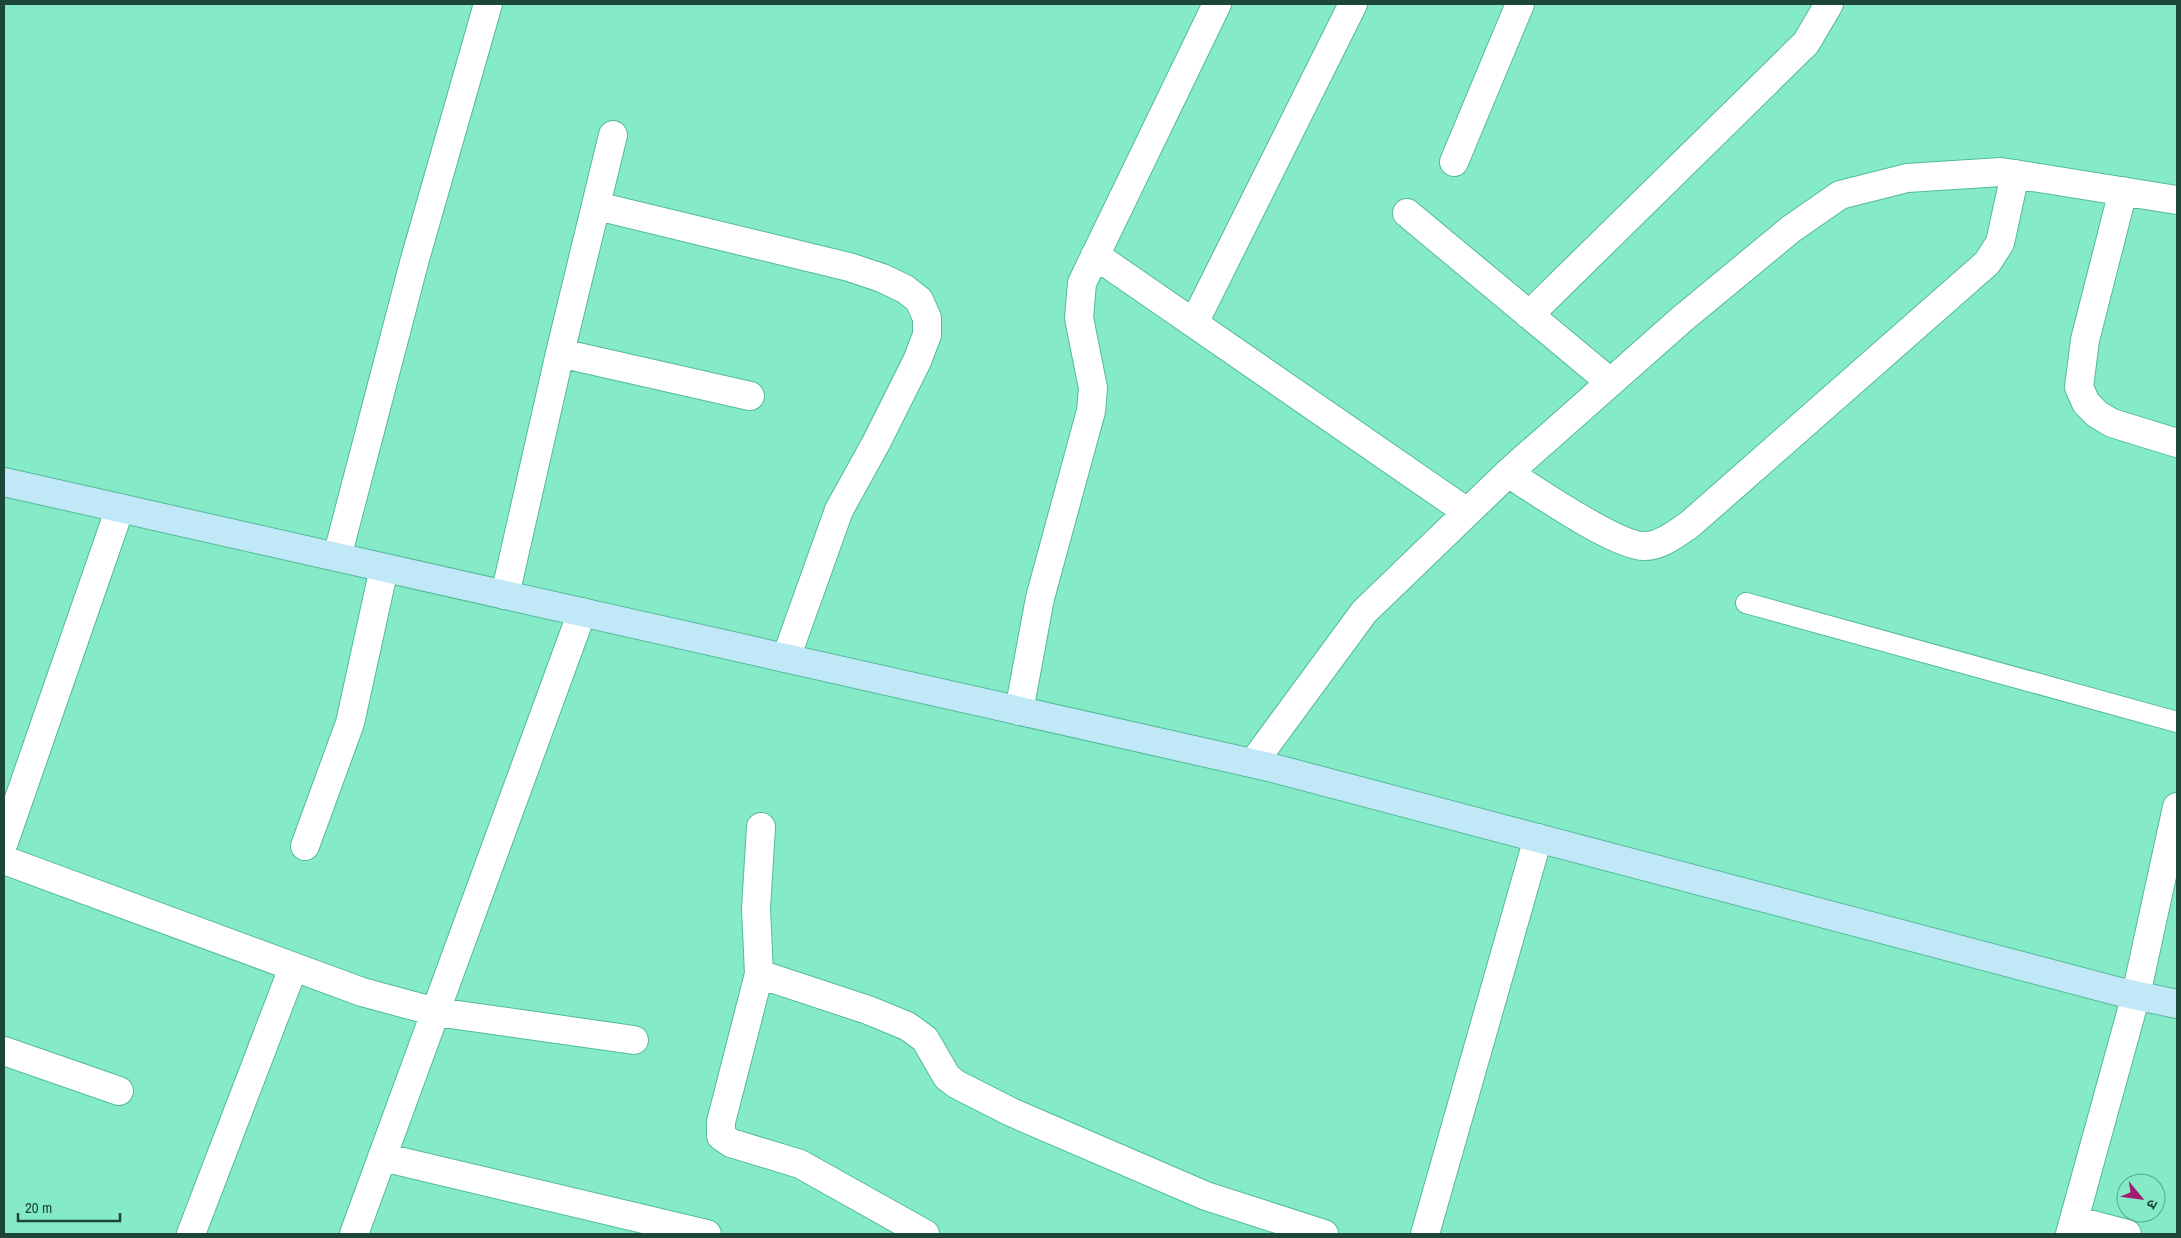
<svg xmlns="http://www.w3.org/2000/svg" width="2181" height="1238" viewBox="0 0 2181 1238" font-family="'Archivo Narrow','Noto Sans Devanagari',sans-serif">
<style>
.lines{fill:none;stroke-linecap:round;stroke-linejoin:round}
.service-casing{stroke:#54bb9a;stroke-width:22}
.minor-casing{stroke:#54bb9a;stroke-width:30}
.secondary-casing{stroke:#54bb9a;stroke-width:30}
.service{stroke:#fff;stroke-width:20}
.minor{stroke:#fff;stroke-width:28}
.secondary{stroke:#c1e8f7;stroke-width:28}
</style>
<rect width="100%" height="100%" fill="#84eac7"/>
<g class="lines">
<g class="service-casing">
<path id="service" d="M1746 603 2177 722"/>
</g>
<g class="minor-casing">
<path id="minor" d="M1454 162 1520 4
M2123 191 2085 340 2079 387 2086 403 2097 414 2112 423 2177 443
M597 206 849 267 882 278 905 289 919 300 927 318V335L917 361 876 443 839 510 786 658
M1407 213 1610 382
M1095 255 1467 512
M1529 315 1806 43 1829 4
M1194 323 1353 4
M560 353 750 396
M1508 473C1535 490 1617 547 1645 546 1661 546 1677 533 1689 525L1987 263 2000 243 2015 174
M337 557 415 259 488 4
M505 595 560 353 613 135
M1019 711 1040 598 1091 411 1093 388 1079 318 1082 283 1217 4
M1253 763 1364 612 1508 473 1682 319 1791 229 1840 195 1907 178 2001 172 2177 200
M761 827 756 908 759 974 721 1122V1136L731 1143 800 1164 925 1234
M4 842 120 508
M305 846 350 723 384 568
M4 860 362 992 436 1012 634 1040
M759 974 868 1010 907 1026 925 1039 947 1077 956 1084 1011 1112 1206 1196 1324 1234
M4 1051 119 1091
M382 1157 707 1234
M2074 1220 2127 1234
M191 1234 293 968
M354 1234 582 612
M1425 1234 1538 838
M2070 1234 2136 995 2177 807"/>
</g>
<g class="secondary-casing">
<path id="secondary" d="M4 482 1269 767 2120 992 2177 1004"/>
</g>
<use href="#service" class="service"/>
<use href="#minor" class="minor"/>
<use href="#secondary" class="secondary"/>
</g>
<rect width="2181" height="1238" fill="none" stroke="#1b4638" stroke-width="10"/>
<g transform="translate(2141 1198) rotate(119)"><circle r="24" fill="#84eac7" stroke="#5aa88e"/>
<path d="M0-4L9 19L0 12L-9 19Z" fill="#a11e6e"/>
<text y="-8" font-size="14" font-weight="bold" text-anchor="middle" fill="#1b4638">उ</text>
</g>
<path d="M18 1213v8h102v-8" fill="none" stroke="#1b4638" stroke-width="2.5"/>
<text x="25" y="1213" font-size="15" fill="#1b4638" stroke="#84eac7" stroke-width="4" paint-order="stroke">20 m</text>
</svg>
